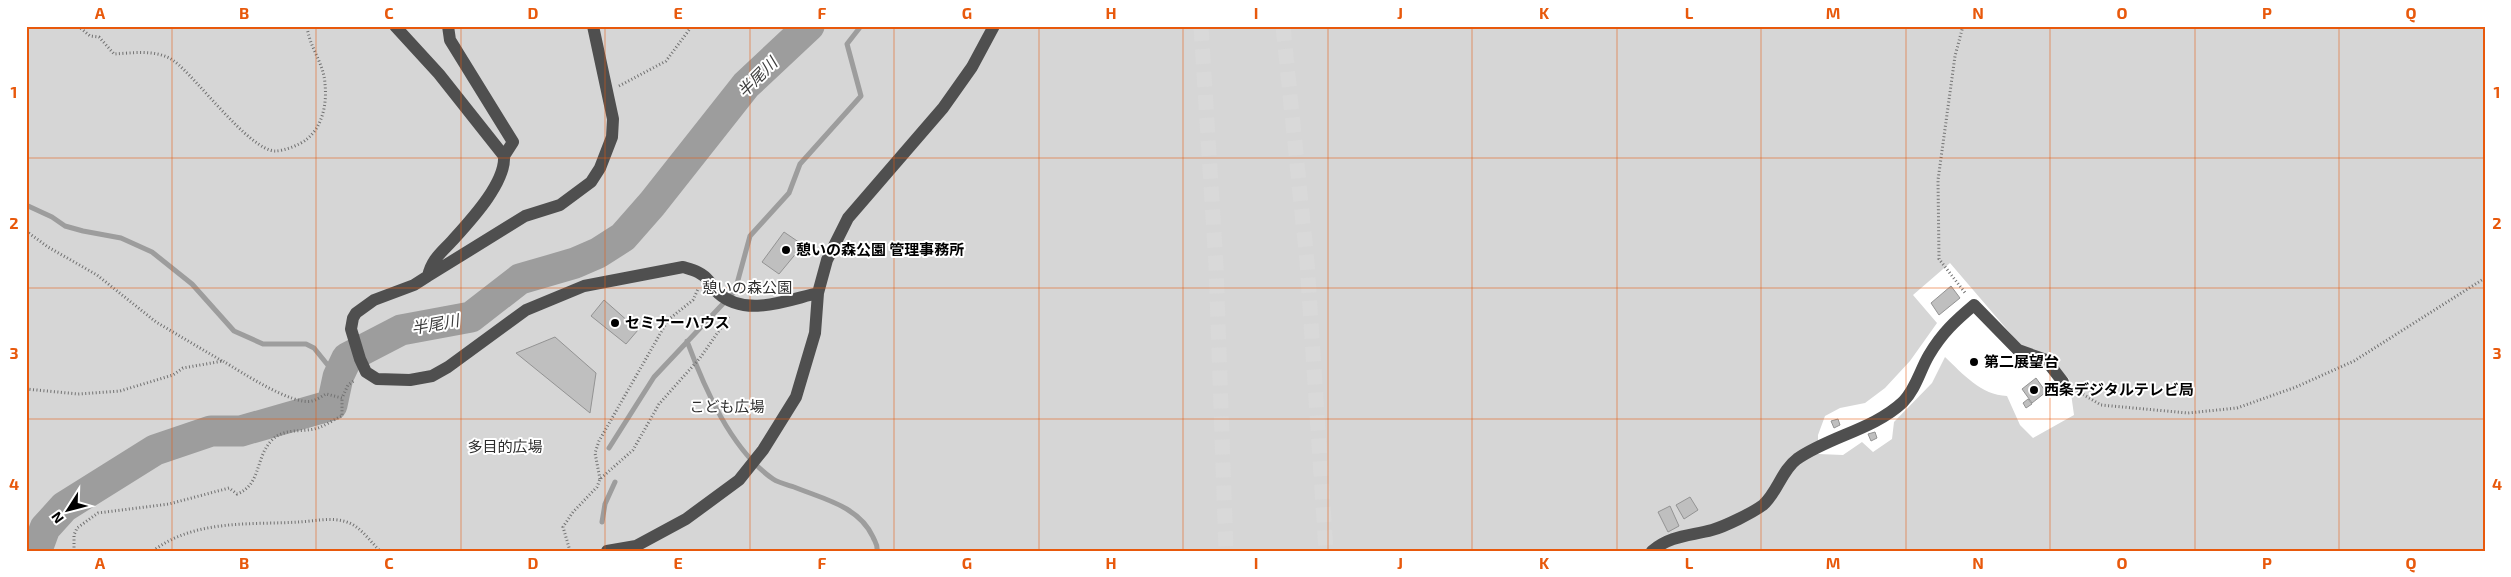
<svg xmlns="http://www.w3.org/2000/svg" width="2511" height="577" viewBox="0 0 2511 577" font-family="'Exo 2','Noto Sans JP',sans-serif">
<style>
.green{fill:#d6d6d6;fill-rule:evenodd}
.lines{fill:none;stroke-linecap:round;stroke-linejoin:round}
.stream{stroke:#9d9d9d;stroke-width:5}
.river{stroke:#9d9d9d;stroke-width:31}
.building{fill:#bfbfbf;stroke:#939393}
.highway-tunnel{stroke:#d9d9d9;stroke-width:15;stroke-dasharray:15 8;stroke-linecap:butt}
.path{stroke:#717171;stroke-width:3;stroke-dasharray:1 2.5;stroke-linecap:butt}
.minor{stroke:#4f4f4f;stroke-width:12}
.grid{fill:none;stroke:#e8590c;stroke-width:1;stroke-opacity:0.55}
.poi-dot{fill:#000;stroke:#fff;stroke-width:2}
.labels{text-anchor:middle;stroke-width:4;stroke-linejoin:round;paint-order:stroke}
.poi-label{font-size:15px;font-weight:bold;fill:#000;stroke:#fff;text-anchor:start}
.park-label{font-size:15px;fill:#2d2d2d;stroke:#fff}
.water-label{font-size:16px;font-style:italic;fill:#3e3e3e;stroke:#fff}
.neatline{fill:none;stroke:#e8590c;stroke-width:2}
.grid-label{font-size:16px;text-anchor:middle;font-weight:bold;fill:#e8590c}
</style>
<rect width="100%" height="100%" fill="#fff"/>
<path class="green" d="M26 26H2485V551H26ZM1950 263 2022 347 2050 359 2069 379 2074 415 2033 438 2020 425 2007 396C1981 395 1963 374 1945 357L1932 383 1894 422 1892 439 1873 452 1862 442 1843 455 1818 454V435L1825 416 1840 408 1865 403 1885 388 1910 361 1937 323 1913 295Z"/>
<g class="lines">
<path class="stream" d="M26 205 52 217 65 226 83 231 121 238 152 252 192 284 234 331 263 344H306L314 348 335 374 341 371
M687 341C704 387 731 450 773 479 779 483 788 485 794 487 823 499 859 506 873 537 875 542 878 545 877 551
M609 448 654 377 735 291 750 236 789 193 800 164 861 96 847 44 861 26
M602 522 605 504 615 482
M38 547 42 551"/>
<path class="river" d="M29 551 38 547 45 528 64 507 155 450 211 431H241L332 405 338 377 347 358 401 330 471 317 520 279 575 263 598 253 623 237 652 204 746 85 809 26"/>
</g>
<path class="building" d="M784 232 803 245 779 274 762 262Z
M1951 286 1960 298 1939 315 1931 303Z
M604 300 638 330 626 344 591 316Z
M555 337 596 373 590 413 516 353Z
M2036 378 2046 392 2032 403 2022 389Z
M2028 399 2032 404 2026 408 2023 403Z
M1838 419 1840 425 1834 428 1831 421Z
M1875 432 1877 438 1871 441 1868 434Z
M1690 497 1698 510 1684 519 1676 505Z
M1670 506 1679 526 1668 532 1658 512Z"/>
<g class="lines">
<path class="highway-tunnel" d="M1201 26 1216 265 1226 551
M1283 26 1307 262 1326 551"/>
<path class="path" d="M78 26 90 36 99 37 114 54C132 53 158 49 174 61 197 78 249 150 275 151 284 151 300 145 307 139 323 126 327 103 325 84 324 63 309 47 307 26
M1963 26 1955 56 1938 180 1939 259 1966 294
M619 86 666 61 692 26
M26 231 48 247 97 275 156 322 222 361
M26 389 78 394 120 391 173 375 183 368 223 361C241 372 293 406 312 401 317 400 322 396 326 394L342 398 348 385 355 380
M2074 389 2101 405 2188 413 2237 408 2296 387 2354 361 2485 278
M600 479 595 453 599 441 668 320 693 300 698 289
M74 551V535L77 528 98 513 169 504 229 488 237 494C261 485 255 459 271 441 284 427 302 433 318 428 326 425 335 419 342 416V398
M153 551C195 519 250 525 299 522 318 521 338 515 355 526 364 532 372 543 380 551
M570 551 563 527 573 512 597 487 600 479 633 450 659 404 700 358 730 315"/>
<path class="minor" d="M395 26 439 74 504 156C506 183 470 221 452 241 441 253 432 259 428 276L414 285 374 300 356 313 353 318 351 329 360 359 366 372 377 379 410 380 432 376 448 367 526 310 584 286 683 267C693 270 702 272 709 281 713 284 714 290 718 293 746 318 787 300 818 293
M448 26 450 40 513 142 504 156
M428 276 525 216 560 205 591 182 600 168 612 137 613 119 593 26
M607 551 636 546 686 519 739 480 763 450 796 397 815 333 818 293 827 260 848 218 943 108 972 67 994 26
M1652 551C1671 535 1690 536 1712 530 1726 526 1752 513 1763 505 1777 493 1782 470 1797 459 1830 436 1873 430 1903 402 1916 389 1920 370 1929 355 1942 333 1955 321 1974 305L2018 350 2046 360 2063 382"/>
</g>
<path class="grid" d="M172 26V551M316 26V551M461 26V551M605 26V551M750 26V551M894 26V551M1039 26V551M1183 26V551M1328 26V551M1472 26V551M1617 26V551M1761 26V551M1906 26V551M2050 26V551M2195 26V551M2339 26V551M26 158H2485M26 288H2485M26 419H2485"/>
<g class="poi-dot">
<circle cx="786" cy="250" r="5"/>
<circle cx="615" cy="323" r="5"/>
<circle cx="1974" cy="362" r="5"/>
<circle cx="2034" cy="390" r="5"/>
</g>
<g class="labels">
<g class="poi-label">
<text x="796" y="255">憩いの森公園 管理事務所</text>
<text x="625" y="328">セミナーハウス</text>
<text x="1984" y="367">第二展望台</text>
<text x="2044" y="395">西条デジタルテレビ局</text>
</g>
<g class="park-label">
<text x="747" y="293">憩いの森公園</text>
<text x="727" y="412">こども広場</text>
<text x="505" y="452">多目的広場</text>
</g>
<g class="water-label">
<text transform="translate(757 77) rotate(-45)" y="6">半尾川</text>
<text transform="translate(435 324) rotate(-10)" y="6">半尾川</text>
</g>
</g>
<rect width="2511" height="577" fill="none" stroke="#ffffff" stroke-width="55"/>
<g transform="translate(68 510) rotate(234)" stroke="#ffffff" stroke-width="4" paint-order="stroke">
<path d="M0-4L9 19L0 12L-9 19Z" fill="#000000"/>
<text y="-8" font-size="14" font-weight="bold" text-anchor="middle" fill="#000000">N</text>
</g>
<rect x="28" y="28" width="2456" height="522" class="neatline"/>
<g class="grid-label">
<text x="100" y="19">A</text>
<text x="244" y="19">B</text>
<text x="389" y="19">C</text>
<text x="533" y="19">D</text>
<text x="678" y="19">E</text>
<text x="822" y="19">F</text>
<text x="967" y="19">G</text>
<text x="1111" y="19">H</text>
<text x="1256" y="19">I</text>
<text x="1400" y="19">J</text>
<text x="1544" y="19">K</text>
<text x="1689" y="19">L</text>
<text x="1833" y="19">M</text>
<text x="1978" y="19">N</text>
<text x="2122" y="19">O</text>
<text x="2267" y="19">P</text>
<text x="2411" y="19">Q</text>
<text x="14" y="98">1</text>
<text x="2497" y="98">1</text>
<text x="14" y="229">2</text>
<text x="2497" y="229">2</text>
<text x="14" y="359">3</text>
<text x="2497" y="359">3</text>
<text x="14" y="490">4</text>
<text x="2497" y="490">4</text>
<text x="100" y="569">A</text>
<text x="244" y="569">B</text>
<text x="389" y="569">C</text>
<text x="533" y="569">D</text>
<text x="678" y="569">E</text>
<text x="822" y="569">F</text>
<text x="967" y="569">G</text>
<text x="1111" y="569">H</text>
<text x="1256" y="569">I</text>
<text x="1400" y="569">J</text>
<text x="1544" y="569">K</text>
<text x="1689" y="569">L</text>
<text x="1833" y="569">M</text>
<text x="1978" y="569">N</text>
<text x="2122" y="569">O</text>
<text x="2267" y="569">P</text>
<text x="2411" y="569">Q</text>
</g>
</svg>
